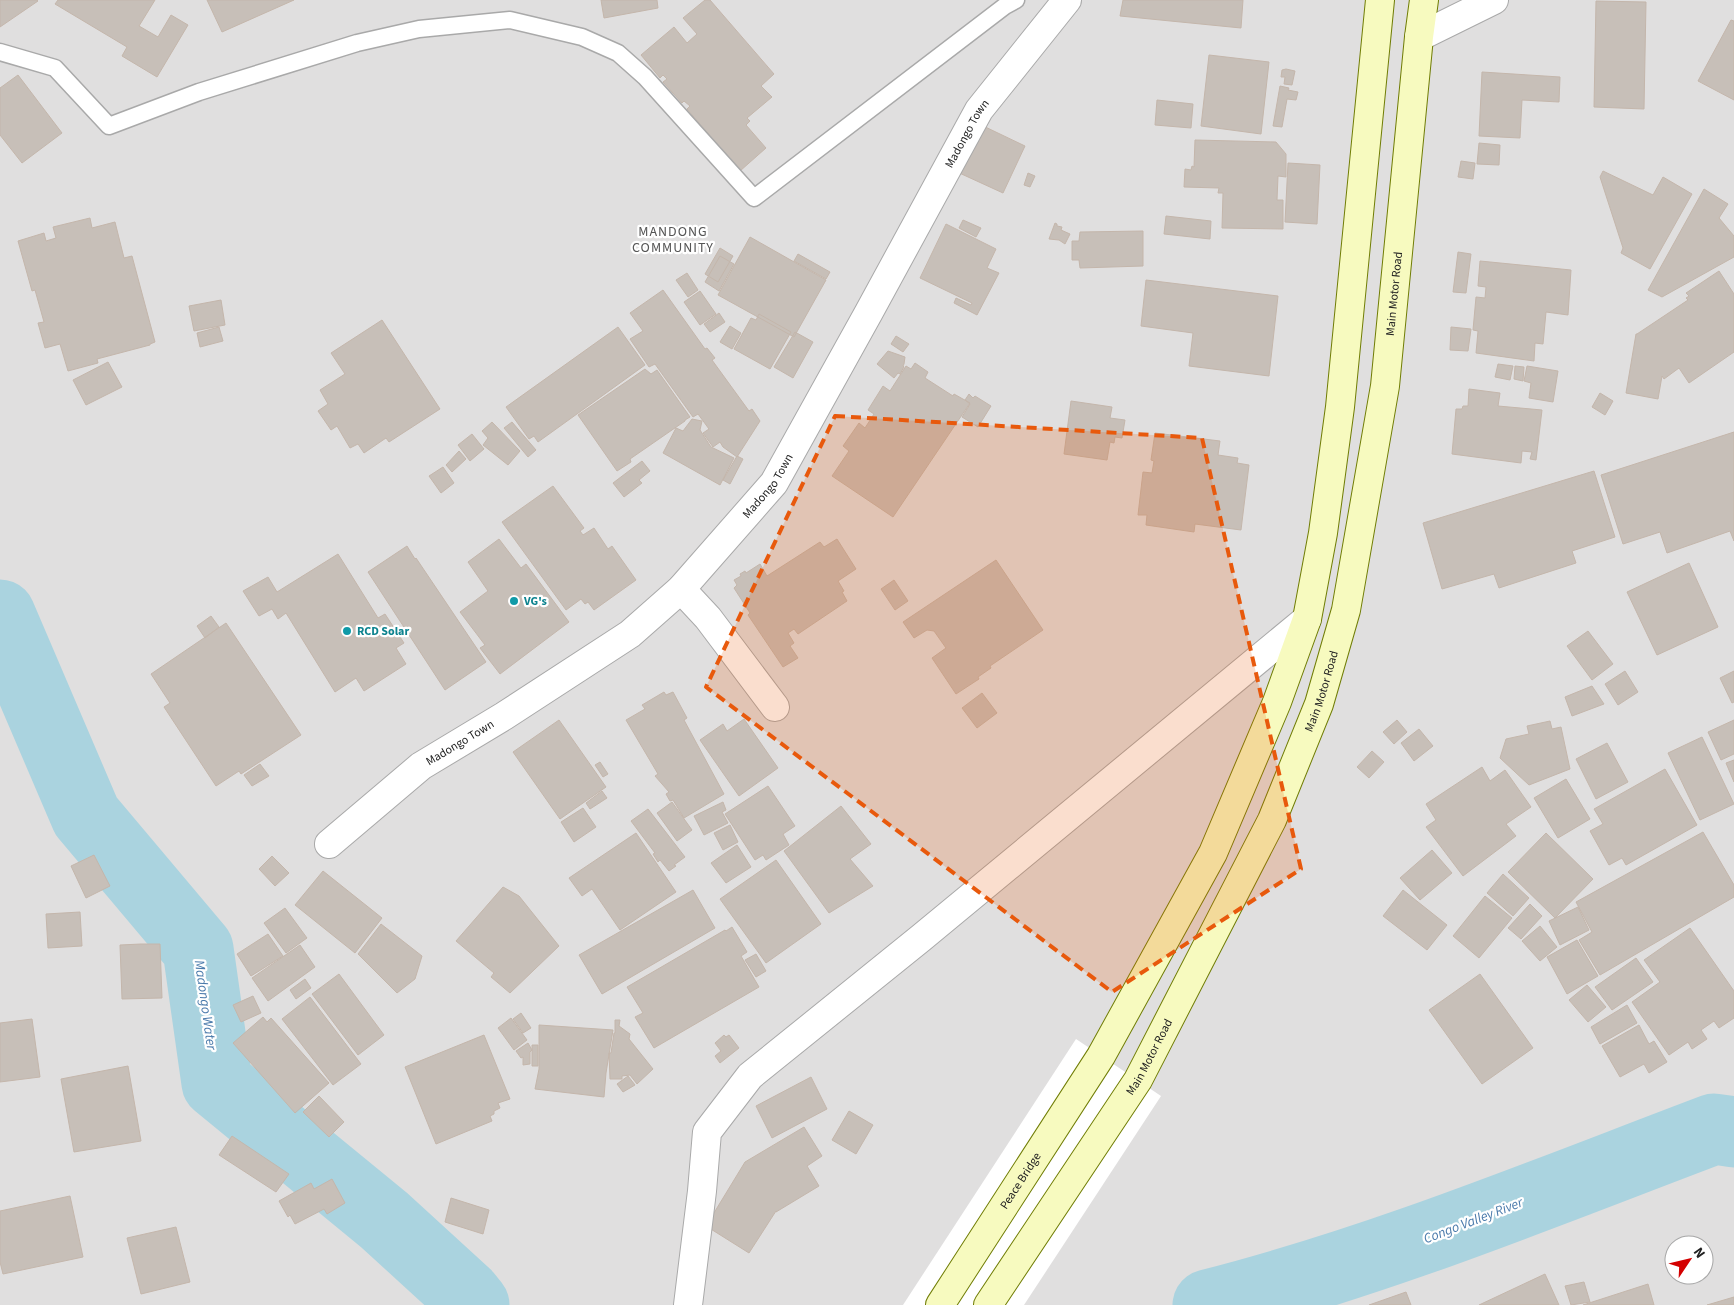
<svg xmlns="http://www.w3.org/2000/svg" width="1734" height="1305" viewBox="0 0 1734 1305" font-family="'Source Sans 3',sans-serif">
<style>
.residential{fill:#e0dfdf;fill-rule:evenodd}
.pier{fill:#fff}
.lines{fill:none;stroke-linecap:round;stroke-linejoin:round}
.river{stroke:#aad3df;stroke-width:71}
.building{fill:#c7bfb8;stroke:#c4b6ab}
.service-casing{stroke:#a9a9a9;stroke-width:19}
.minor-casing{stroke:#a9a9a9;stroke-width:30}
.secondary-casing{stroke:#707d05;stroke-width:30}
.service{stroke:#fff;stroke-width:16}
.minor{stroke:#fff;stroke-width:28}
.secondary{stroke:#f7fabf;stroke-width:28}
.marked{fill:#e8590c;fill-opacity:0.2;stroke:#e8590c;stroke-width:4;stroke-dasharray:10 6;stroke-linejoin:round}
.culture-dot{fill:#0f9aa8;stroke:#fff;stroke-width:2}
.labels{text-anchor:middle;stroke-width:4.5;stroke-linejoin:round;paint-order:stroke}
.street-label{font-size:12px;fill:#222;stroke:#fff}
.culture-label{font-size:12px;font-weight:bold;fill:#0d838f;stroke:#fff;text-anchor:start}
.neighbourhood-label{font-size:14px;letter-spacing:1px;fill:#555;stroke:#fff}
.water-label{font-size:14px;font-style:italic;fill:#4a7aab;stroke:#fff}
</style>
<rect width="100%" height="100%" fill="#f2efe9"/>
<path class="residential" d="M0 0H1734V1305H0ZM1674 1245H1704V1275H1674Z"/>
<path class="pier" d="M1076 1039 1161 1096 1024 1305H903Z"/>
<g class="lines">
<path class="river" d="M0 615 86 816 198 949 217 1083 384 1220 466 1295 474 1305
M1208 1305C1381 1261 1547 1192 1714 1129L1734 1132"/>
</g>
<path class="building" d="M0 0H37L38 1 0 27Z
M58 0H155L139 26 158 37 171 15 188 25 157 77 122 56 127 47 55 4Z
M207 0H294L222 32Z
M601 0H657L658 8 604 18Z
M705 0H710L774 74 761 86 772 97 747 118 750 121 746 125 766 148 740 171 687 109 690 106 684 101 682 103 663 82 667 79 663 75 660 78 641 55 674 27 687 43 697 34 683 18Z
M1123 0H1243L1241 28 1120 16Z
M1596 1 1646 2 1644 109 1594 107Z
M1731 20 1734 21V100L1698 81Z
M1209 55 1269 62 1261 134 1201 126Z
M1286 69 1295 71 1292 85 1284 84 1285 77H1281L1282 70Z
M1482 72 1560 77 1559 102 1522 100 1520 138 1479 136Z
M18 75 62 133 22 163 0 135V88Z
M1280 86 1289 88 1288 90 1298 92 1296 100 1287 99 1282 127 1273 126Z
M1157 100 1193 104 1191 128 1155 125Z
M977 123 1025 146 1003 193 955 171Z
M1195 140 1276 142 1286 154V177L1278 176 1277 200H1283V229L1222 228 1223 193H1218L1219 188 1184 187 1185 169 1191 170 1192 166 1194 167Z
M1479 143 1500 145 1499 165 1477 164Z
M1461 161 1475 163 1473 179 1458 177Z
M1288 163 1320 165 1317 224 1285 222Z
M1603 171 1653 195 1663 177 1692 194 1650 269 1621 253 1623 248 1600 177Z
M1028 173 1035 176 1030 187 1024 185Z
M1704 189 1728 204 1719 218 1734 236V257L1662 297 1648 290Z
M1166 216 1211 221 1210 239 1164 234Z
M90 218 92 228 115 222 124 258 132 256 155 342 150 344V345L97 359 98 363 68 371 60 344 45 348 38 323 44 322 35 290 32 291 18 241 44 233 46 241 56 238 53 227Z
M963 220 981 228 976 237 959 228Z
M1055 223 1057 224V226L1062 227 1061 230 1070 234 1065 244 1059 240 1049 239Z
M946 224 996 249 987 268 999 273 977 315 954 303 956 298 971 305 972 303 920 278Z
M1143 231V266L1080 268 1079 260H1072V241H1079L1080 232Z
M750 237 826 280 794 337 718 295Z
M720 248 733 256 718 282 705 274Z
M1458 252 1471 254 1466 293 1453 292Z
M798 254 830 272 826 279 794 261Z
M720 256 734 264 719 291 705 282Z
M1480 261 1571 270 1568 315 1546 312 1543 344 1535 343 1534 361 1476 353 1478 331 1473 330 1476 297 1485 298 1486 287 1478 286Z
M1719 271 1734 294V352L1689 383 1679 368 1664 379 1662 376 1658 399 1626 393 1636 334H1637L1688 300 1686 298 1689 296 1686 293Z
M687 273 698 290 688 297 676 280Z
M1146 280 1278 296 1269 376 1189 366 1193 333 1141 326Z
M663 290 705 349 707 348 715 358 712 360 749 411 752 409 760 421 737 457 723 447 720 442 713 447 703 433 709 429 698 414 693 417 655 364 649 367 630 339 643 331 630 313Z
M700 291 716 314 700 325 684 302Z
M221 300 225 325 194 331 189 306Z
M719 313 725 322 710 332 704 324Z
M759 314 791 332 770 369 734 349 751 318 756 320Z
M382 320 440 409 389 442 386 438 364 453 358 444 350 448 337 426 331 430 318 411 328 404 320 390 345 374 331 353Z
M730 326 741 333 732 349 720 342Z
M219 327 223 341 200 347 197 333Z
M618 327 645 365 538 442 534 436 529 439 506 407Z
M1451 327 1471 329 1468 351 1450 350Z
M795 332 813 342 793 378 774 367Z
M896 336 909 344 903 352 891 344Z
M888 351 905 357 904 364 903 366 904 367 900 374 898 373 894 378 877 364Z
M108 362 122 387 86 405 73 380Z
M915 363 928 372 925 378 953 396 954 394 970 403 893 517 832 476 849 451 843 446 859 423 865 428 874 414 868 410 883 386 890 391 906 366 911 369Z
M1498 364 1513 366 1510 380 1495 377Z
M1515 366 1524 367 1523 381 1514 379Z
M1527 366 1558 371 1553 402 1529 398 1531 383 1524 381Z
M645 369 651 374 657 370 690 417 685 420V421L630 459 631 462 617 471 578 415Z
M1469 389 1500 393 1498 406 1542 410 1536 460 1530 459 1532 452 1522 451 1521 463 1452 454 1456 409H1462L1463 406H1468Z
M1600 393 1613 401 1605 415 1592 407Z
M969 394 973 398 975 396 991 406 978 427 962 417 970 404 965 400Z
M1071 401 1112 407 1110 418 1125 420 1122 438 1115 437 1114 443 1110 442 1107 460 1064 454Z
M692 419 702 421 700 430 711 447 734 458 720 485 663 453 676 428 683 431Z
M492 422 520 451 508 465 483 445 488 438 482 431Z
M512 422 536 450 528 457 504 428Z
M1734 432V541L1730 531 1667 553 1660 532 1623 544 1601 475Z
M1155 433 1220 441 1218 455 1238 458 1237 463 1249 465 1241 530 1195 524 1194 532 1146 525 1147 515H1138L1143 472 1152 473 1154 461 1151 460Z
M472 434 484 449 470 461 458 445Z
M459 451 466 459 452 472 446 465Z
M737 456 743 459 730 484 723 480Z
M642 461 650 471 639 480 642 483 624 497 613 483Z
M443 467 454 483 441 493 429 476Z
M1594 471 1615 537 1572 551 1576 563 1499 588 1494 574 1442 589 1423 523Z
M553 486 584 528 580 531 583 535 594 528 608 549 612 546 636 580 594 610 588 602 585 604 581 599 566 610 502 522Z
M499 539 521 568 526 564 569 622 500 674 480 648 485 645 460 612 488 591 468 562Z
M837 539 856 569 838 581 844 591 842 592 847 601 798 634 794 629 788 633 794 643 790 646 798 658 783 667 748 615 750 613 734 588 737 585 734 580 741 576 740 574 745 571 746 573 760 564 767 576 820 542 824 547Z
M407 546 415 559 416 558 486 662 445 690 368 572Z
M338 554 378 618 385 614 404 643 396 648 406 664 364 691 356 678 335 692 286 613 278 619 272 609 259 616 243 591 268 577 277 592Z
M996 560 1043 630 990 666 991 668 978 677 979 679 956 694 932 658 946 648 934 631 927 630 914 638 903 622Z
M1689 563 1718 627 1657 655 1627 592Z
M894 580 908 601 895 610 881 589Z
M211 616 219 627 205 638 197 626Z
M226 623 301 735 241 774 239 771 216 786 164 707 170 703 151 674Z
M1588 631 1613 664 1592 680 1567 646Z
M1625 671 1638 692 1618 705 1605 684Z
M1734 671V702L1732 703 1720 678Z
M1592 686 1604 704 1572 716 1565 697Z
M664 692 666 695 673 692 687 718 684 720 724 794 684 818 673 800 670 801 666 794 669 792 655 776 658 774 626 720 645 709 642 705Z
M982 693 997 713 977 728 962 708Z
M744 719 778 768 739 796 700 740 723 724 727 731Z
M559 720 606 787 560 819 513 752Z
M1397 720 1407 732 1394 744 1383 732Z
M1734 720V754L1721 760 1708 732Z
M1550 721 1552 729 1561 727 1570 769 1529 785 1500 758 1506 739 1529 734 1527 726Z
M1419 729 1433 746 1414 761 1401 743Z
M1702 737 1734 804 1700 820 1668 753Z
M1607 743 1628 782 1596 799 1576 759Z
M1372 751 1384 762 1369 778 1357 767Z
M1734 760V782L1726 763Z
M600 762 608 774 603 777 595 765Z
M260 764 269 776 252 786 244 775Z
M1482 767 1490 781 1505 770 1531 807 1506 824 1516 836 1463 876 1426 827 1436 820 1426 804Z
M1665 769 1697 825 1626 865 1622 858 1609 865 1590 831 1603 824 1594 809Z
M1566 779 1590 819 1558 838 1534 798Z
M768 786 795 826 783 834 789 845 766 860 763 855 755 860 725 814Z
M602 791 607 798 590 809 586 803Z
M672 802 692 830 677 841 657 813Z
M723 802 726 810 722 812 728 823 704 835 694 816Z
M841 806 871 844 850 859 873 886 829 913 784 851Z
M583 808 596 827 574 842 561 822Z
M648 809 685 857 674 865 676 866 669 871 660 860 658 862 653 854 655 853 631 821Z
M730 825 738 842 723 850 714 833Z
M1703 832 1734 885V897L1600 975 1579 940 1592 932 1576 902Z
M636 833 676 892 620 930 592 889 582 896 569 878Z
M1546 833 1593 879 1555 918 1508 872Z
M737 845 751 867 726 883 711 863Z
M1432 850 1452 873 1420 900 1400 878Z
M94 855 110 886 86 898 71 866Z
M272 856 289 873 275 886 259 869Z
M776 860 821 924 766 963 720 899Z
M323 871 382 918 355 953 295 905Z
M1503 874 1529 898 1513 916 1487 893Z
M503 887 519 896 559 946 510 993 491 977 494 973 456 941Z
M693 890 715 928 602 994 579 955Z
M1403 890 1447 925 1427 950 1383 916Z
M1485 896 1512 918 1479 958 1453 936Z
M1530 904 1542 916 1521 939 1508 928Z
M1578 907 1589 930 1560 945 1549 921Z
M285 908 307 938 286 953 264 923Z
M80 912 82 946 48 948 46 914Z
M381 924 422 956 415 979 397 993 358 954Z
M1540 926 1557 947 1540 961 1522 941Z
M732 927 747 952 741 956 759 987 654 1048 635 1017 643 1013 627 987 725 930 726 931Z
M1690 928 1734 991V1018L1719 1028 1714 1021 1701 1030 1707 1039 1692 1049 1688 1042 1669 1055 1632 1002 1660 982 1644 960Z
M268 934 283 956 251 976 237 954Z
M1577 940 1598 976 1567 994 1547 957Z
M141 944H160L162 998 122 999 120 945Z
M300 945 315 967 268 1001 252 978Z
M756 954 766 971 756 977 745 960Z
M1636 958 1653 982 1612 1010 1595 987Z
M339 974 384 1035 358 1055 312 994Z
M1480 974 1533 1048 1482 1084 1429 1010Z
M305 979 311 988 296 999 290 990Z
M1587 985 1606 1007 1588 1022 1569 1000Z
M253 996 261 1013 241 1022 233 1005Z
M310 997 361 1064 333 1085 282 1019Z
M1627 1005 1637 1023 1600 1044 1591 1027Z
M521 1013 531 1028 523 1033 513 1019Z
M263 1017 267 1022 271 1018 329 1083 295 1113 233 1043Z
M511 1018 527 1040 514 1050 498 1028Z
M32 1019 40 1077 0 1082V1023Z
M615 1020H620L619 1026 630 1034 629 1039 653 1069 637 1084 630 1075 622 1076V1079H610L609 1053H611L614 1033H615Z
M539 1025 613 1030 606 1073 604 1097 535 1089 539 1069Z
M1639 1025 1649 1044 1654 1041 1667 1062 1649 1073 1644 1064 1620 1077 1602 1046Z
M484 1035 510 1099 498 1103 500 1108 494 1111V1114L490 1116 492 1121 436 1144 405 1067Z
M724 1035 726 1037 729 1035 739 1048 720 1063 715 1056 721 1051 715 1043Z
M528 1043 532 1050 530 1052V1064L523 1065V1057L521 1058 516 1051Z
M532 1045H538V1066H532Z
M128 1066 141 1141 74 1152 61 1079Z
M628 1076 635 1085 623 1092 617 1084Z
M811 1077 827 1109 772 1138 756 1106Z
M319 1096 344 1122 329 1137 303 1112Z
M849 1111 873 1125 856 1154 832 1140Z
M804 1127 822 1156 807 1166 819 1186 776 1212V1211L749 1253 706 1226 745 1162Z
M232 1136 289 1174 276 1192 219 1155Z
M332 1179 345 1203 327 1214 324 1209 295 1224 290 1215 288 1217 279 1201 311 1183 314 1189Z
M70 1196 83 1257 3 1274 0 1262V1211Z
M451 1198 489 1210 483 1234 445 1222Z
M176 1227 190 1282 141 1294 127 1238Z
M1545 1274 1559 1305H1479Z
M1584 1282 1590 1302 1571 1305 1565 1286Z
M1648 1284 1654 1305H1583Z
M1406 1292 1411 1305H1369Z
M1734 1297V1305H1707Z"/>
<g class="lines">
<g class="service-casing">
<path id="service" d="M0 52 55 68 109 126 199 92 357 43 419 29 510 20 582 37 618 53 645 77 754 198 1005 6 1016 0"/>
</g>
<g class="minor-casing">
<g id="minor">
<path d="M1419 37 1494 0"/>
<path d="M681 589 708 618 775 707"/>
<path id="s1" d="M329 844 421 766 504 716 630 634 681 589 774 483 869 312 979 110 1067 0"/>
<path d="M688 1305 702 1191 707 1132 750 1076 921 938 1307 619"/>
</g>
</g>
<g class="secondary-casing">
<g id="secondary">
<path id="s2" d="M940 1305 1101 1056 1213 853 1277 702 1307 619 1323 533 1340 407 1380 0"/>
<path id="s3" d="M988 1305 1138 1080 1272 820 1319 704 1346 610 1385 386 1419 37 1424 0"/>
</g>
</g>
<use href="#service" class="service"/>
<use href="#minor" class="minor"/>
<use href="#secondary" class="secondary"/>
</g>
<path class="marked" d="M835 416 1202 438 1301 869 1112 992 706 687Z"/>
<g class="culture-dot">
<circle cx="514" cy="601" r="5"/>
<circle cx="347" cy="631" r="5"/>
</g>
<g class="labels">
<g class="street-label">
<text dy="4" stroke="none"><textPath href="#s1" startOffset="976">Madongo Town</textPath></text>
<text dy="4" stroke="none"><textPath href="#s3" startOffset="1106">Main Motor Road</textPath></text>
<text dy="4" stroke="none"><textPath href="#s1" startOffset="571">Madongo Town</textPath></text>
<text dy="4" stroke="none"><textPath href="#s3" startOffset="701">Main Motor Road</textPath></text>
<text dy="4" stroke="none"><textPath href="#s1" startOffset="166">Madongo Town</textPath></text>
<text dy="4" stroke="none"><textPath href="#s3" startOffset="296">Main Motor Road</textPath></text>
<text dy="4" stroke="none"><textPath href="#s2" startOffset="148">Peace Bridge</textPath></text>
</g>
<g class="culture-label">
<text x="524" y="605">VG's</text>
<text x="357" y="635">RCD Solar</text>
</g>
<g class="neighbourhood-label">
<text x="673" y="236">MANDONG<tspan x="673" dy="16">COMMUNITY</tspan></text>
</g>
<g class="water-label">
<text transform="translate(206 1005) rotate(82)" y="5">Madongo Water</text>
<text transform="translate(1473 1220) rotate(-21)" y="5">Congo Valley River</text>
</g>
</g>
<g transform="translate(1689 1260) rotate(55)"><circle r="24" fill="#ffffff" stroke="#a7a7a7"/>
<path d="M0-4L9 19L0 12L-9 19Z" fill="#d40000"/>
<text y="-8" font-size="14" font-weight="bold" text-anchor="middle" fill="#222222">N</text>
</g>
</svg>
